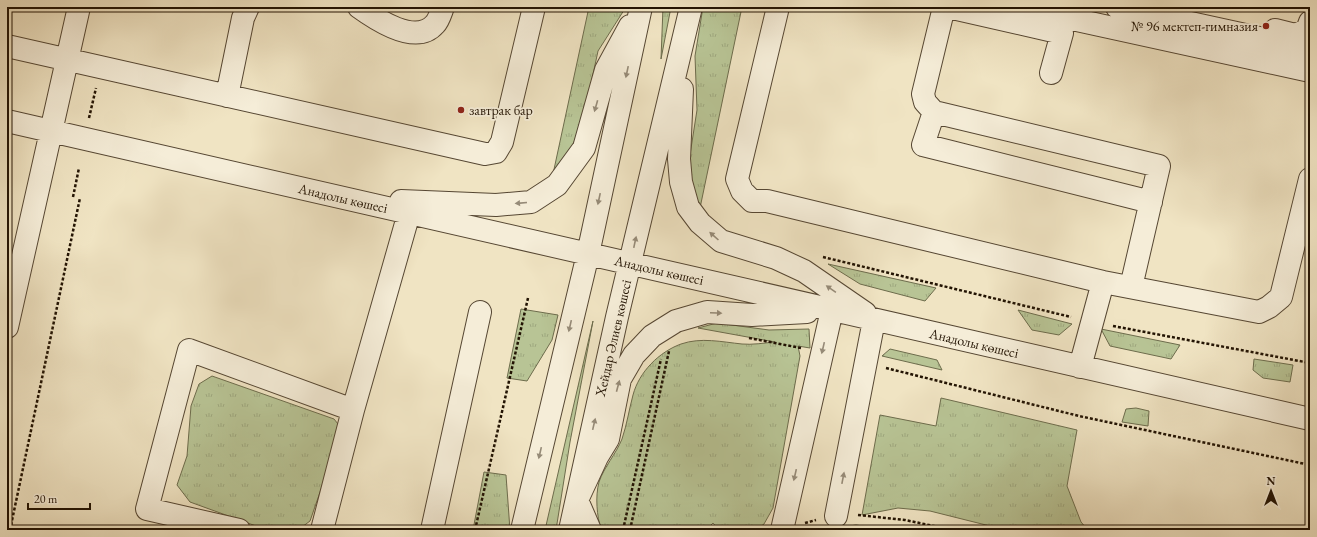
<svg xmlns="http://www.w3.org/2000/svg" width="1317" height="537" viewBox="0 0 1317 537" font-family="'EB Garamond',serif">
<style>
.grass{fill:url(#grass-tufts);stroke:#6d6c4c}
.lines{fill:none;stroke-linecap:round;stroke-linejoin:round}
.minor-casing{stroke:#564733;stroke-width:24}
.path{stroke:#221303;stroke-width:2.5;stroke-dasharray:3 2;stroke-linecap:butt}
.minor{stroke:#f5edd8;stroke-width:22}
.oneway{fill:#968b78}
.poi-dot{fill:#8f2418;stroke:#f5edd8;stroke-width:1.5}
.labels{text-anchor:middle;stroke-width:3.5;stroke-linejoin:round;paint-order:stroke}
.poi-label{font-size:14px;fill:#221303;stroke:#f5edd8;text-anchor:end}
.street-label{font-size:14px;fill:#221303;stroke:#f5edd8}
</style>
<defs>
<pattern id="grass-tufts" width="24" height="20" patternUnits="userSpaceOnUse"><rect width="24" height="20" fill="#b8c495"/><path d="M3 7l-1-3M5 7V3M7 7l1-3M15 17l-1-3M17 17v-4M19 17l1-3" fill="none" stroke="#9ea87f"/></pattern>
</defs>
<rect width="100%" height="100%" fill="#f0e4c3"/>
<filter id="stains"><feTurbulence type="fractalNoise" baseFrequency=".005" numOctaves="4"/><feColorMatrix values="0 0 0 0 .2 0 0 0 0 .09 0 0 0 0 .02 0 0 0 .5 -.17"/></filter>
<radialGradient id="worn" r=".72"><stop offset=".6" stop-color="#630" stop-opacity="0"/><stop offset="1" stop-color="#630" stop-opacity=".3"/></radialGradient>
<path class="grass" d="M589 7H626L598 51 586 107 568 160 553 174Z
M663 7H671L661 59Z
M703 7H742L700 208 687 174 697 110 695 56Z
M828 264 936 288 925 301 860 284Z
M521 309 558 315 552 340 527 381 507 378Z
M1018 310 1072 324 1059 335 1032 330Z
M593 321 570 442 556 530H545Z
M717 323 769 330 809 329 810 348 798 346 800 356 773 508 764 524 756 530H719L713 523 706 530H601C597 516 595 497 599 482 604 467 616 454 622 439 627 424 629 410 633 395 639 372 659 352 681 344 701 337 722 342 742 344 752 345 764 343 775 342L698 328Z
M1101 329 1180 345 1171 359 1110 346Z
M890 349 937 360 942 370 882 356Z
M1254 359 1293 365 1290 382 1263 378 1253 370Z
M212 376 334 419 342 429 310 521 298 530H267L190 502 177 485 187 456 191 406 199 384Z
M941 398 1077 430 1067 486 1081 522 1088 530H1006L930 511 898 508 862 515 880 415 936 426Z
M1136 408 1149 411 1148 426 1122 422 1126 409Z
M484 472 506 475 510 530H473Z
M856 525 891 530H821Z"/>
<g class="lines">
<g class="minor-casing">
<path id="minor" d="M359 7C377 20 416 46 435 24 439 20 441 12 443 7
M778 7 737 179 742 191 752 201H767L1103 282 1259 312 1269 307 1281 297 1310 179
M944 7 923 94 925 102 934 112 1159 166 1131 287
M948 7 1062 33 1051 73
M1017 7 1310 71
M1117 7 1310 49
M1275 30 1295 35 1307 30 1310 22
M7 46 485 154 496 152 502 142 534 7
M682 89 679 159 681 182 688 207 700 223 721 241 776 258 804 271 865 313
M227 96 243 18 248 7
M934 112 923 145 1151 202
M7 121 1310 419
M401 201 496 205 531 202 557 185 584 148 606 70 630 26
M7 327 79 7
M1080 367 1103 282
M836 516 874 320
M239 530 147 509 189 350 353 410
M322 530 353 410 409 213
M432 530 480 312
M522 530 588 254 641 7
M570 530 617 317 691 7
M590 530 577 500 597 457 608 439 620 379 634 355 652 336 676 321 707 312 752 315 807 312
M782 530 832 310"/>
</g>
<path class="path" d="M89 118 96 88
M73 197 79 168
M823 257 1071 317
M1113 326 1310 363
M749 338 801 348
M886 368 1079 416 1310 465
M858 515 905 520 953 530
M805 523 816 520
M10 530 80 198
M475 530 528 298
M623 530 661 359
M630 530 669 351"/>
<use href="#minor" class="minor"/>
</g>
<defs><path id="oneway-solid" d="M-6-.8H1V-3.2L6.5 0L1 3.2V.8H-6Z"/></defs>
<g class="oneway">
<use href="#oneway-solid" transform="translate(627 72) rotate(102)"/>
<use href="#oneway-solid" transform="translate(596 106) rotate(106)"/>
<use href="#oneway-solid" transform="translate(599 199) rotate(102)"/>
<use href="#oneway-solid" transform="translate(521 203) rotate(175)"/>
<use href="#oneway-solid" transform="translate(714 236) rotate(-138)"/>
<use href="#oneway-solid" transform="translate(635 242) rotate(-78)"/>
<use href="#oneway-solid" transform="translate(831 289) rotate(-145)"/>
<use href="#oneway-solid" transform="translate(716 313) rotate(3)"/>
<use href="#oneway-solid" transform="translate(570 326) rotate(103)"/>
<use href="#oneway-solid" transform="translate(823 348) rotate(103)"/>
<use href="#oneway-solid" transform="translate(618 386) rotate(-75)"/>
<use href="#oneway-solid" transform="translate(594 424) rotate(-77)"/>
<use href="#oneway-solid" transform="translate(540 453) rotate(103)"/>
<use href="#oneway-solid" transform="translate(795 475) rotate(103)"/>
<use href="#oneway-solid" transform="translate(843 478) rotate(-79)"/>
</g>
<g class="poi-dot">
<circle cx="1266" cy="26" r="4"/>
<circle cx="461" cy="110" r="4"/>
</g>
<g class="labels">
<g class="poi-label">
<text x="1258" y="31">№ 96 мектеп-гимназия</text>
<text x="469" y="115" text-anchor="start">завтрак бар</text>
</g>
<g class="street-label">
<text transform="translate(343 198) rotate(13)" y="5">Анадолы көшесі</text>
<text transform="translate(659 270) rotate(13)" y="5">Анадолы көшесі</text>
<text transform="translate(613 338) rotate(-77)" y="5">Хейдар Әлиев көшесі</text>
<text transform="translate(974 343) rotate(13)" y="5">Анадолы көшесі</text>
</g>
</g>
<rect width="1317" height="537" fill="none" stroke="#f0e4c3" stroke-width="24"/>
<rect x="8" y="8" width="1301" height="521" fill="none" stroke="#221303" stroke-width="2"/>
<rect x="12" y="12" width="1293" height="513" fill="none" stroke="#221303"/>
<g transform="translate(1271 491)" stroke="#f5edd8" stroke-width="3" paint-order="stroke">
<path d="M0-3L7 15L0 10L-7 15Z" fill="#221303"/>
<text y="-6" font-size="11" font-weight="bold" text-anchor="middle" fill="#221303">N</text>
</g>
<path d="M28 503v6h62v-6" fill="none" stroke="#221303" stroke-width="2"/>
<text x="34" y="503" font-size="12" fill="#221303" stroke="#f5edd8" stroke-width="3" paint-order="stroke">20 m</text>
<rect width="100%" height="100%" filter="url(#stains)"/>
<rect width="100%" height="100%" fill="url(#worn)"/>
</svg>
